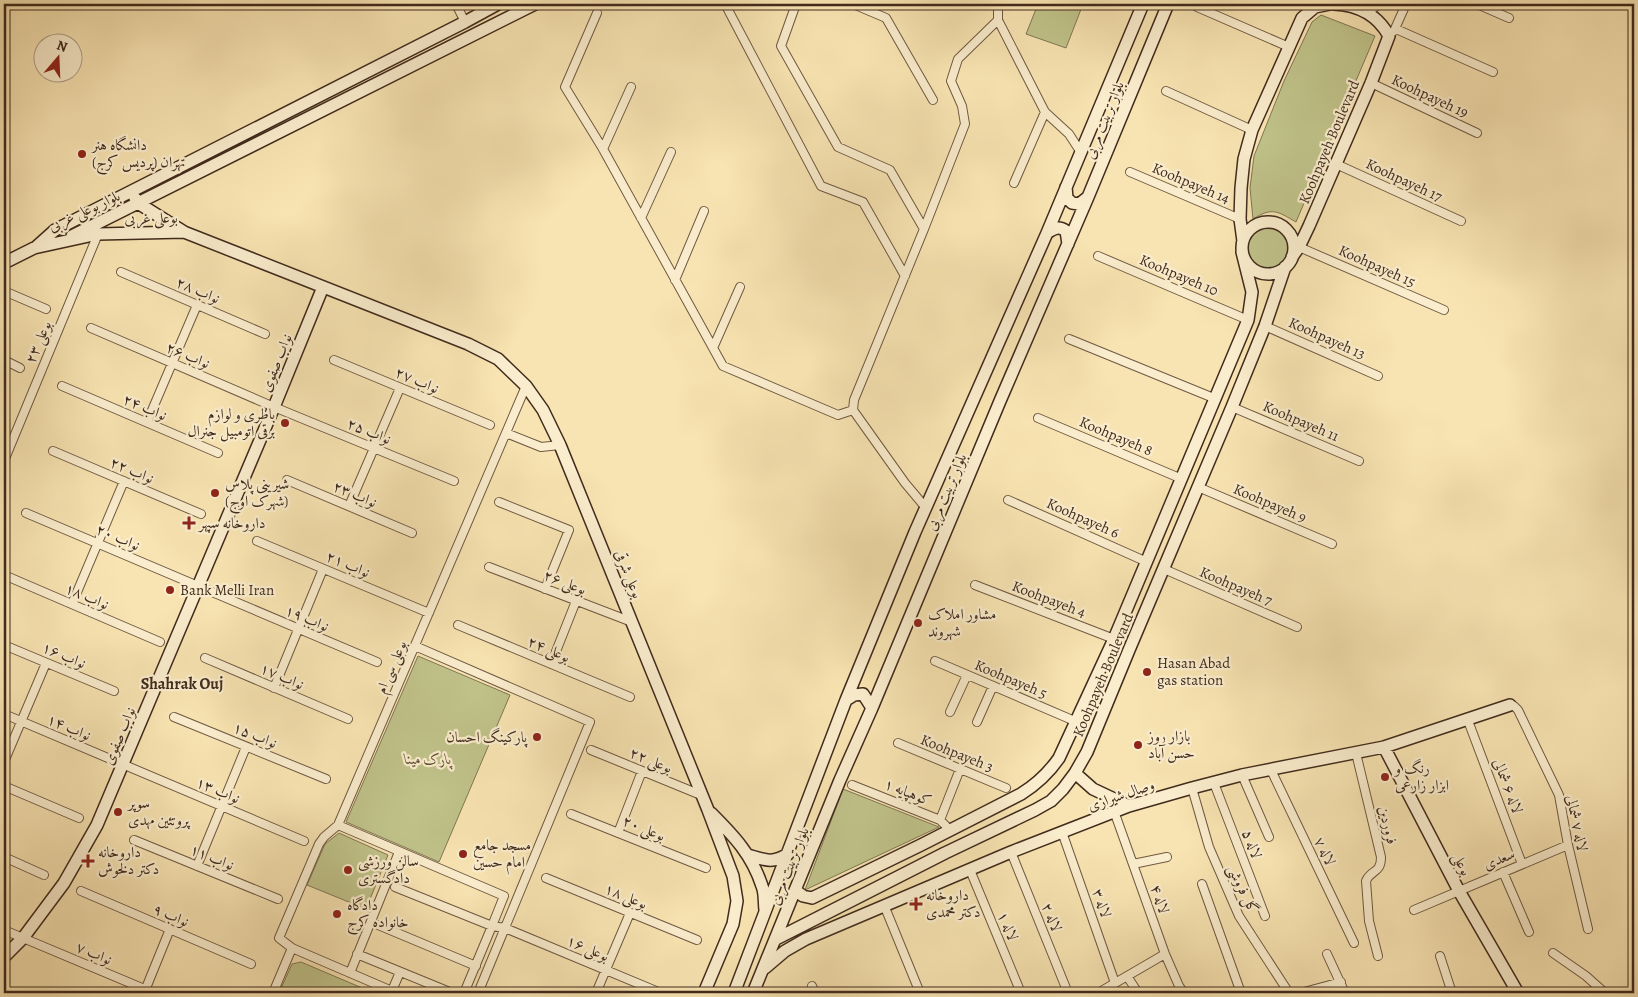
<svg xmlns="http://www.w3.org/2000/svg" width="1638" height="997" viewBox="0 0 1638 997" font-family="Alegreya,Amiri,serif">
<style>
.green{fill:#c0c38a;stroke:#807754}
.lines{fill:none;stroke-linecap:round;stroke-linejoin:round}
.street-casing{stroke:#6f5942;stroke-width:10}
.secondary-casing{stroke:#412b1d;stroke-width:14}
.street{stroke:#faedcd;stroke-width:8}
.secondary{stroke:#faedcd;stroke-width:11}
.poi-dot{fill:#8f2418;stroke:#faedcd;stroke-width:2}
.labels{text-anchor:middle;stroke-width:4.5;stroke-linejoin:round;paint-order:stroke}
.street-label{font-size:15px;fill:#412b1d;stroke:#faedcd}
.poi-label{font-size:15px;fill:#412b1d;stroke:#faedcd;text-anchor:start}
.park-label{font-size:15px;font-style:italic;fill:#615138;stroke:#faedcd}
.neighbourhood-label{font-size:16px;font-weight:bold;fill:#412b1d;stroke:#faedcd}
</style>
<rect width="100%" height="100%" fill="#f8e4b2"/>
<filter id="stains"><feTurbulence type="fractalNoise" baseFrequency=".004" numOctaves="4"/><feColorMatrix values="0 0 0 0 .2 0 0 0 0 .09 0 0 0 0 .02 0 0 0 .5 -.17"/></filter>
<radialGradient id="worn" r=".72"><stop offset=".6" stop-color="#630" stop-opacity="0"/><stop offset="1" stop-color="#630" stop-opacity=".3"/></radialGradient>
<path class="green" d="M1038 4H1083L1066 48 1026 34Z
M1321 15 1375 36 1296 222C1277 211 1272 207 1253 219L1250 188 1254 156 1284 81 1312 22Z
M1248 248a20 20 0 1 1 40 0a20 20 0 1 1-40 0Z
M418 656 510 695 439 862 346 822Z
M843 789 939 827 805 890Z
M339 833 388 855 366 909 307 885 325 844Z
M301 962 374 993H279L292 964Z"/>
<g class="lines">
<g class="street-casing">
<path id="street" d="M456 4 465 22
M725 4 821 186 863 202 905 276
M796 4 781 46 838 147 890 170 924 229 854 400 853 410 905 483 926 508
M853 4 886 18 933 100
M998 4V20L1045 112 1069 134 1080 151
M1477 4 1509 18
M1197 7 1289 47
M1367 12 1380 4
M597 13 565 87 603 149 723 366 838 415 853 410
M1396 29 1493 72
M1394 31 1406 4
M1371 83 1477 133
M1166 91 1252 130
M603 149 631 87
M1336 164 1461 221
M1130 172 1240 219
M1014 183 1045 112
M641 218 671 152
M924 229 965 124 962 106 951 81 958 59 998 20
M1299 247 1444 310
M1098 256 1248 320
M121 272 265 334
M675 280 704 211
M4 291 46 309
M1265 326 1378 376
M91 328 274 407 454 481
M1069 339 1216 399
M713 348 740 287
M4 360 20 368
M334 360 490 425
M62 386 218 453
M1232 407 1359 461
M1038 418 1182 479
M147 422 197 305
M506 433 541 447 560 445
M53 451 201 514
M4 461 98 234
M287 480 412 533
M1198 487 1332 544
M1008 500 1147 562
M499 502 569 530 545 589
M349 506 400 388
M26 513 377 662
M257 541 429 613
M489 567 632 622
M1164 569 1297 627
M4 575 160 642
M975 585 1114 639
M72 604 124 481
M458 625 630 697
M4 645 114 691
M415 646 590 722 478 993
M205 658 348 719
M935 661 1077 722
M551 664 576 601
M274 688 323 569
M1510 705 1514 706 1518 710 1559 795 1568 845 1588 929
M950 712 967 675
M4 714 304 841
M174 717 326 779
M1467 718 1522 864
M977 722 993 686
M898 743 1006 788
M591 750 701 795
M1356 753 1381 857C1381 874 1371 869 1366 881L1369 921 1378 956
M4 762 46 663
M1271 770 1354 943
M1242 775 1269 837
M1214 783 1265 916
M852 785 940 820 950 830
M4 786 79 818
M1192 788 1209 847 1239 916 1289 993
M1114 811 1165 954 1179 986 1184 993
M571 814 706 868
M940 820 960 769
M338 825 504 896 492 926 395 887
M1062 832 1115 983
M618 833 642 771
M134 840 278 899
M1011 852 1068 993
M4 857 44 875
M1133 864 1167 857
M197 866 246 747
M970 870 1021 993
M1503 872 1529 932
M546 878 697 940
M1202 884 1241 993
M81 891 251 964
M884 905 920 993
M1414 910 1568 845
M371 922 476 966
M4 930 154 993
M1553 953 1586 976 1605 993
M357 954 452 993
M1327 954 1345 993
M1440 956 1452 993
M350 973 399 852
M1127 976 1138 993
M812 986 815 993
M392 991 292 948 279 938 319 844 324 837 338 825 526 386
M144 993 170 929
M273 993 292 948
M391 993 400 972
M464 993 492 926 505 928 661 993
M596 993 630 913
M1098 993 1165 954
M1300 993 1341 982"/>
</g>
<g class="secondary-casing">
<path id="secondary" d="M1066 187 1067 198 1072 203 1079 204 1088 197
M135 198 138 203 184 232
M1242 248a26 26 0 1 1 52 0a26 26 0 1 1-52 0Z
M1047 233C1054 228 1059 226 1066 231L1068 244
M72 236 535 4
M1243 241 1240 219 1241 188 1244 159 1252 130 1302 18 1315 7 1330 4
M36 247 55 230 465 22 498 4
M1292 257 1299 247 1309 226 1371 83 1389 36C1377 14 1358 5 1334 4
M4 263 34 248 98 234 184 232 468 344 498 359 526 386 543 410 560 445 708 810 733 876 737 901 733 924 704 993
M846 700 854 695 863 694 872 708
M1384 747 1459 891 1518 993
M1075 773 1093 789 1129 806
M711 813C734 836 752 855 762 886 765 893 764 902 765 910
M748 855C765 860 772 864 788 854
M795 890 803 896 812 898 921 845 1021 794C1037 784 1048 774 1059 758L1114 639 1248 320 1252 292 1242 252
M776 939 945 853 1035 810 1051 801 1063 789 1075 773 1087 752 1129 650 1232 407 1265 326 1285 267
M4 957 23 938 64 883 97 825 274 407 323 287
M765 968 785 951 806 939 1011 852 1129 806 1192 788 1242 775 1384 747 1510 705
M734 993 846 700 915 532 1047 233 1143 4
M753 993 840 780 872 708 1000 401 1088 197 1168 4"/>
</g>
<use href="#street" class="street"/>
<use href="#secondary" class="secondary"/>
</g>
<g class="poi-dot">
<circle cx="82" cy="154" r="5"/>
<circle cx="285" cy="423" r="5"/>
<circle cx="215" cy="493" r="5"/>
<path d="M186.5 515.5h5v5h5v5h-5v5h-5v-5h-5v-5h5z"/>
<circle cx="170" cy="590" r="5"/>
<circle cx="918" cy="623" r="5"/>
<circle cx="1147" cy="672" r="5"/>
<circle cx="537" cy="737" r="5"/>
<circle cx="1138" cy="745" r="5"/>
<circle cx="1385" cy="777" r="5"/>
<circle cx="118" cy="812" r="5"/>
<circle cx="463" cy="854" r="5"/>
<path d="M85.5 853.5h5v5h5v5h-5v5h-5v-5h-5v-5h5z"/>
<circle cx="348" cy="870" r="5"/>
<path d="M913.5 896.5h5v5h5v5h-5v5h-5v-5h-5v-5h5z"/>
<circle cx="337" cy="914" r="5"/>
</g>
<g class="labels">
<g class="street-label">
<text transform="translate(1430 96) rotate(25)" y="5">Koohpayeh 19</text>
<text transform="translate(1104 120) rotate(-68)" y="5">بلوار تربیت مربی</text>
<text transform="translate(1329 142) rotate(-67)" y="5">Koohpayeh Boulevard</text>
<text transform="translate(1404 180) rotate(25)" y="5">Koohpayeh 17</text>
<text transform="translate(1191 183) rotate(23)" y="5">Koohpayeh 14</text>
<text transform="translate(84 211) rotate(-25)" y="5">بلوار بوعلی غربی</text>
<text transform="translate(151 218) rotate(-1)" y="5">بوعلی غربی</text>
<text transform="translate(1377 266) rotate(24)" y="5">Koohpayeh 15</text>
<text transform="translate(1179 275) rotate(23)" y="5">Koohpayeh 10</text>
<text transform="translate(198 290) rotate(23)" y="5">نواب ۲۸</text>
<text transform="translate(1327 338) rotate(24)" y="5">Koohpayeh 13</text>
<text transform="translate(38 342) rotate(-67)" y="5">بوعلی ۲۳</text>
<text transform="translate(188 355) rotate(23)" y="5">نواب ۲۶</text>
<text transform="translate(276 363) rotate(-68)" y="5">نواب صفوی</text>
<text transform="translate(417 380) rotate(23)" y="5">نواب ۲۷</text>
<text transform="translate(145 407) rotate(23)" y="5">نواب ۲۴</text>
<text transform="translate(1301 421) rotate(23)" y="5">Koohpayeh 11</text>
<text transform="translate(369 431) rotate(22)" y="5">نواب ۲۵</text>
<text transform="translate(1116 436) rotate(23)" y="5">Koohpayeh 8</text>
<text transform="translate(132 470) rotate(23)" y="5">نواب ۲۲</text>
<text transform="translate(946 492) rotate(-67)" y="5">بلوار تربیت مربی</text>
<text transform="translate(355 494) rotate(23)" y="5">نواب ۲۳</text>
<text transform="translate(1270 503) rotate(23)" y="5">Koohpayeh 9</text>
<text transform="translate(1083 518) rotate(24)" y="5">Koohpayeh 6</text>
<text transform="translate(118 537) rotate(23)" y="5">نواب ۲۰</text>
<text transform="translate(348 564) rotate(23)" y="5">نواب ۲۱</text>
<text transform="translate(629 574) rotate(68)" y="5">بوعلی شرقی</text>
<text transform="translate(565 582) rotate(21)" y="5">بوعلی ۲۶</text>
<text transform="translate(1236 586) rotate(23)" y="5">Koohpayeh 7</text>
<text transform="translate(87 596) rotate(23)" y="5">نواب ۱۸</text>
<text transform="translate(1049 599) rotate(21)" y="5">Koohpayeh 4</text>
<text transform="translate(307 618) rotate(23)" y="5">نواب ۱۹</text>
<text transform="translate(549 649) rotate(23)" y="5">بوعلی ۲۴</text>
<text transform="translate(64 655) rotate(23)" y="5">نواب ۱۶</text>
<text transform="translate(391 667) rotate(-67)" y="5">بوعلی سی ام</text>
<text transform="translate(1103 675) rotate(-67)" y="5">Koohpayeh Boulevard</text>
<text transform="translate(282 676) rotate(23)" y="5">نواب ۱۷</text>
<text transform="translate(1011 679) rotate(23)" y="5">Koohpayeh 5</text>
<text transform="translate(69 727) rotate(23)" y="5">نواب ۱۴</text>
<text transform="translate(255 735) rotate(22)" y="5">نواب ۱۵</text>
<text transform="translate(119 736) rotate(-67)" y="5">نواب صفوی</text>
<text transform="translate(957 753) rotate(22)" y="5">Koohpayeh 3</text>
<text transform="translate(651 760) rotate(22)" y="5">بوعلی ۲۲</text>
<text transform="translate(1508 786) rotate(69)" y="5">لاله ۶ شمالی</text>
<text transform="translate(218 790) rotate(23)" y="5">نواب ۱۳</text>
<text transform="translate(908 792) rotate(22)" y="5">کوهپایه ۱</text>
<text transform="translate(1121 795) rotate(-19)" y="5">وصال شیرازی</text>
<text transform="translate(1577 823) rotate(78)" y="5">لاله ۷ شمالی</text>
<text transform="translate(1388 825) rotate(76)" y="5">فروردین</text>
<text transform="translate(644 828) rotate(22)" y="5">بوعلی ۲۰</text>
<text transform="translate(1252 844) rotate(69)" y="5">لاله ۵</text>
<text transform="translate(1325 851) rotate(64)" y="5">لاله ۷</text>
<text transform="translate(212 857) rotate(22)" y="5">نواب ۱۱</text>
<text transform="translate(1499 859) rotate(-23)" y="5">سعدی</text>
<text transform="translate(1462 864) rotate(63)" y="5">بوعلی</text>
<text transform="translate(789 866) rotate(-68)" y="5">بلوار تربیت مربی</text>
<text transform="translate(1243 889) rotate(64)" y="5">گل فروشی</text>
<text transform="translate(626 896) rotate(22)" y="5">بوعلی ۱۸</text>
<text transform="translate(1160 899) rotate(71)" y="5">لاله ۴</text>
<text transform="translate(1102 903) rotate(71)" y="5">لاله ۳</text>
<text transform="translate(171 915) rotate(23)" y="5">نواب ۹</text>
<text transform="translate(1052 917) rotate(68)" y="5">لاله ۲</text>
<text transform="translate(1008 926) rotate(67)" y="5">لاله ۱</text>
<text transform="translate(588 948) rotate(23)" y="5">بوعلی ۱۶</text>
<text transform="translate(94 953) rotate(23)" y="5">نواب ۷</text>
</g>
<g class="poi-label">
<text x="92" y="150">دانشگاه هنر<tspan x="92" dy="17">تهران (پردیس کرج)</tspan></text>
<text x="275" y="419" text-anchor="end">باطری و لوازم<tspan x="275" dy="17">برقی اتومبیل جنرال</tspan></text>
<text x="225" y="489">شیرینی پلاس<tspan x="225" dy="17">(شهرک اوج)</tspan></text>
<text x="199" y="528">داروخانه سپهر</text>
<text x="180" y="595">Bank Melli Iran</text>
<text x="928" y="619">مشاور املاک<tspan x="928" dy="17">شهروند</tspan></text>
<text x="1157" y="668">Hasan Abad<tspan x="1157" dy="17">gas station</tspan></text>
<text x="1148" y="741">بازار روز<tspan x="1148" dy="17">حسن آباد</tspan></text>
<text x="527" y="742" text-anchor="end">پارکینگ احسان</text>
<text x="1395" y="773">رنگ و<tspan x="1395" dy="17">ابزار زارعی</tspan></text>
<text x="128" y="808">سوپر<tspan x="128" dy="17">پروتئین مهدی</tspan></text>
<text x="473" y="850">مسجد جامع<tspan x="473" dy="17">امام حسین</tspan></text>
<text x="98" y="857">داروخانه<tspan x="98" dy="17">دکتر دلخوش</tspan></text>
<text x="358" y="866">سالن ورزشی<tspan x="358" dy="17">دادگستری</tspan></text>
<text x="926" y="900">داروخانه<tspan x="926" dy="17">دکتر محمدی</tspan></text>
<text x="347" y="910">دادگاه<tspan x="347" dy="17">خانواده کرج</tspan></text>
</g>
<g class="park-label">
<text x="428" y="764">پارک مینا</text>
</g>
<g class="neighbourhood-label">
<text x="182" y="689">Shahrak Ouj</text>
</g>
</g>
<rect width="1638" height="997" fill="none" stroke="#f8e4b2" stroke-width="20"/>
<rect x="5" y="5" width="1628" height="987" fill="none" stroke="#412b1d" stroke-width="2.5"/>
<rect x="10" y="10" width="1618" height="977" fill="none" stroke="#412b1d"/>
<g transform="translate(58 58) rotate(19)"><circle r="24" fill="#faedcd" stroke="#b09f87"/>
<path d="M0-4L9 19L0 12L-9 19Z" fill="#8f2418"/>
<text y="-8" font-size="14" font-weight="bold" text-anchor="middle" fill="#412b1d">N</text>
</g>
<rect width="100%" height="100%" filter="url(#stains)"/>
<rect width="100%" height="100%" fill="url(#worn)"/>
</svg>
